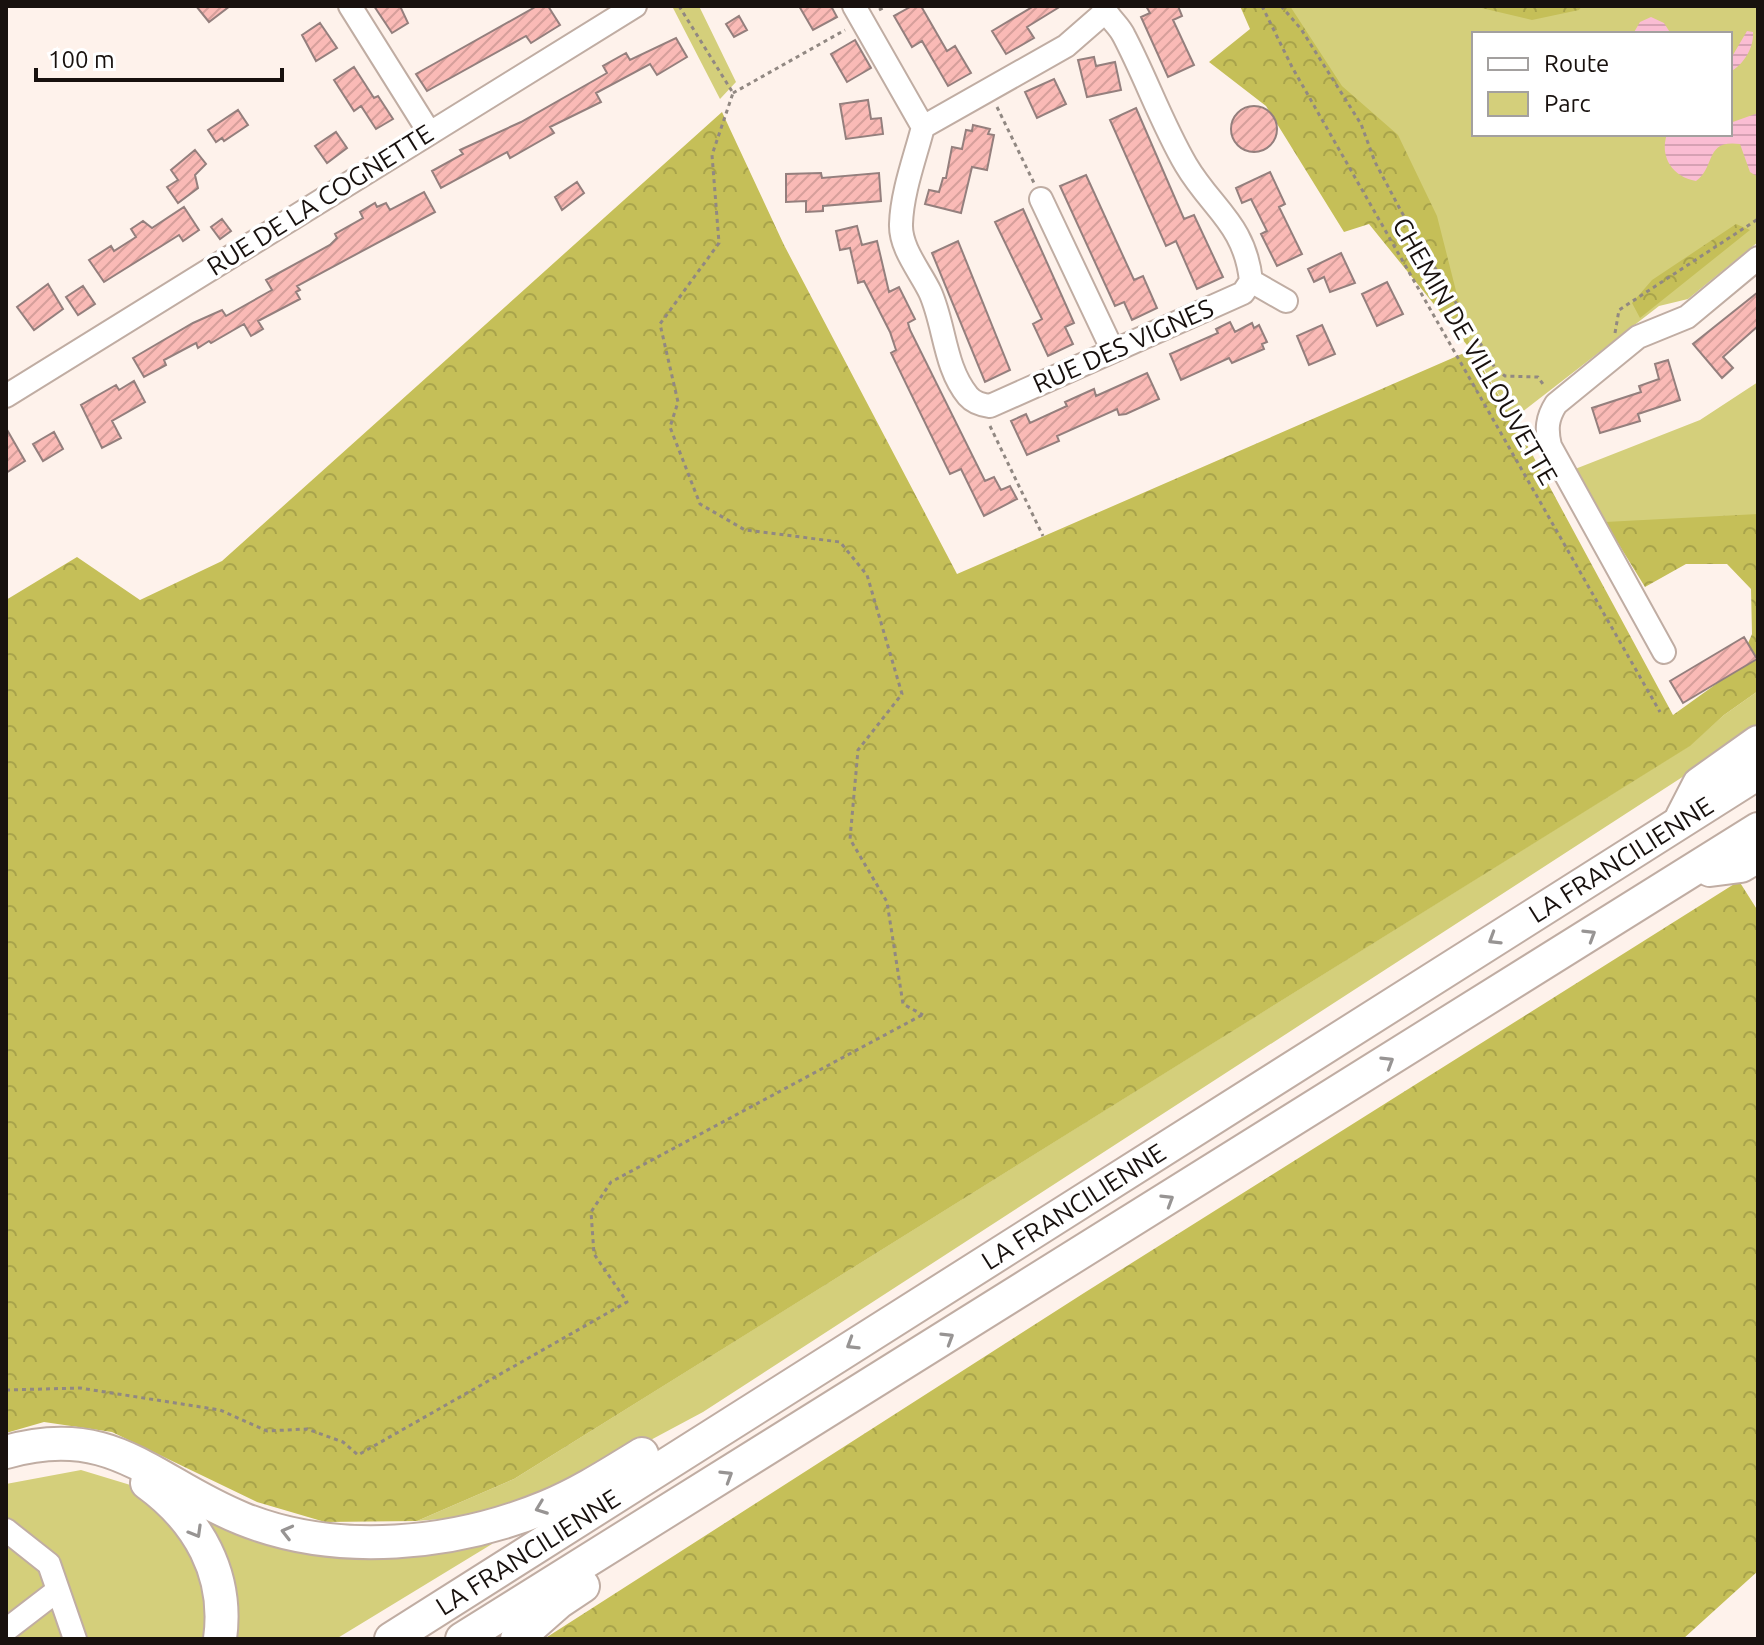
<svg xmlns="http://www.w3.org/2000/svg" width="1764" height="1645" viewBox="0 0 1764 1645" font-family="Ubuntu,sans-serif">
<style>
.green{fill:#d4cf7b;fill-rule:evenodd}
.forest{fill:url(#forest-crowns)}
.water{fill:url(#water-rules)}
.building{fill:url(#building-hatch);stroke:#947f7d;stroke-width:2}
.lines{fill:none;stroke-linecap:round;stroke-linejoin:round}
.minor-casing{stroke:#c0ada3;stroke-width:26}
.highway-casing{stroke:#c0ada3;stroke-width:36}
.path{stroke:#918882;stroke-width:3;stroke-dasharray:4 4;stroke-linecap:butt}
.minor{stroke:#fff;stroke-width:22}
.highway{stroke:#fff;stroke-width:32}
.oneway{stroke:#979493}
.labels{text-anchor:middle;stroke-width:7;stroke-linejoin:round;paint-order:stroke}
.street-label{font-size:26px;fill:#18110e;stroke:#fff}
</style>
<defs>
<pattern id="forest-crowns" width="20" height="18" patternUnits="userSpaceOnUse" patternTransform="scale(2)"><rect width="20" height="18" fill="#c5bf58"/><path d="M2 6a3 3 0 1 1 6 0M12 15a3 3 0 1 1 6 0" fill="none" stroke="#a8a34b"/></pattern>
<pattern id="water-rules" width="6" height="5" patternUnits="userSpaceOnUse" patternTransform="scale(2)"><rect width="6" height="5" fill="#fabdd3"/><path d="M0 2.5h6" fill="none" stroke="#d6a1b4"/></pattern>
<pattern id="building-hatch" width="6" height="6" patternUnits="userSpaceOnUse" patternTransform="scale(2)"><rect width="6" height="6" fill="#fabab6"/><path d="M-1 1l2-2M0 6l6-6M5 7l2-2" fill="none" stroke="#d69f9b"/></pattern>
</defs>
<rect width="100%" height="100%" fill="#fef2eb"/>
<path class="green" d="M672 6H699L736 82 720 99Z
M1273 6H1758V242L1688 299 1659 306 1513 419ZM1474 34H1730V134H1474Z
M1758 382V543H1618L1570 471 1700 420Z
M1758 691V728L703 1412 559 1489 475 1516 417 1521 514 1479 1689 746 1724 715Z
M81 1470 137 1487 176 1525 206 1576 208 1639H6V1484Z
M175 1499C225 1525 278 1551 335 1558 386 1564 442 1544 491 1533L492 1544 336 1639H228Z"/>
<path class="forest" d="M1240 6H1290L1342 86 1398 135 1437 216 1471 350 1513 419 1673 715 1737 669 1752 634 1751 589 1727 564H1686L1645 587 1605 522 1758 514V691L1724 715 1690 746 514 1479 417 1521 325 1522 257 1502 112 1432 44 1422 6 1433V600L77 557 140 600 222 561 722 112 784 245 957 574 1471 350 1369 224 1344 232 1266 106 1209 62 1250 29Z
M1473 6H1582L1579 10 1532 20Z
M1736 224 1750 230 1640 318 1632 303 1652 280Z
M1739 881 1758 911V1571L1683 1639H544L1084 1293Z"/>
<path class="water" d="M1651 17 1664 23 1671 34H1633L1640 22Z
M1747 31 1753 32C1754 48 1744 64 1730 72V60Z
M1758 113V177L1750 172 1740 144C1704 139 1716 167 1696 181 1673 177 1659 157 1667 134H1730V123Z"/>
<path class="building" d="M196 6H230L209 22Z
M374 6H400L408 23 392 33Z
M537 6H548L560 25 531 43 526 36 427 91 416 74Z
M799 6H831L837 17 813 30Z
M912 6H921L947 51 955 46 971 73 948 86 922 41 912 47 894 16Z
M1034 6H1061L1027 27 1034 38 1006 54 992 31Z
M1146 6H1178L1182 16 1173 20 1194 65 1168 77 1141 17 1150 13Z
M739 16 747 30 734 37 726 24Z
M320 23 337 48 316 61 302 35Z
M676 38 687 57 657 75 650 64 596 93 601 102 550 127 554 133 510 158 507 152 441 188 432 171 463 154 460 150 521 122 607 73 603 66 626 53 630 60Z
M855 40 871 68 847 82 831 54Z
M1094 57 1096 66 1115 62 1121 90 1087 97 1078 60Z
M354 67 374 98 378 96 393 119 376 129 361 106 354 111 334 80Z
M1054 79 1066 104 1037 118 1025 92Z
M868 100 871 119 881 118 883 134 846 139 840 104Z
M1231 129a23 23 0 1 1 46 0a23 23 0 1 1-46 0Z
M1136 108 1184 219 1194 215 1223 277 1197 289 1176 241 1166 246 1110 120Z
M238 110 248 125 224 141 222 138 216 142 208 130Z
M973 125 990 129 988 134 994 135 987 170 972 167 961 213 925 204 929 190 939 192 943 178H946L952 147 962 149 966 130 972 131Z
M336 132 347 148 327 163 315 146Z
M195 150 206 164 195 175 198 188 178 203 167 187 178 180 171 170Z
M1270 172 1285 204 1279 207 1302 254 1277 266 1261 234 1267 231 1251 199 1242 203 1236 188Z
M821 173 822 178 879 173 881 201 823 206V211L806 212V201L786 202V174Z
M1086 175 1134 280 1143 276 1157 308 1132 320 1124 302 1115 306 1060 186Z
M577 182 584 193 562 210 555 197Z
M424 192 435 212 297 286 300 290 296 292 300 299 258 321 263 329 251 336 244 324 211 343 209 341 198 348 196 343 164 360 166 365 144 377 133 358 193 323 222 310 226 316 272 290 266 280 330 245 337 238 335 234 363 218 360 212 375 203 377 207 386 203 390 210Z
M184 207 199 230 183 241 179 235 104 282 89 260 111 246 114 251 136 237 131 229 143 221 152 228Z
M1023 209 1074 323 1065 327 1073 344 1048 356 1033 324 1042 319 995 222Z
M222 219 231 231 220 239 211 227Z
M857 226 862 245 877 241 889 292 899 287 915 319 908 323 910 330 985 481 994 477 1001 490 1010 486 1017 499 984 516 961 469 950 474 891 353 896 350 890 332 864 281 858 283 850 248 840 250 836 231Z
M958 241 1010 370 985 382 932 253Z
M1341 253 1355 283 1330 292 1324 277 1314 282 1308 269Z
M1387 282 1403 314 1377 326 1362 294Z
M48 284 63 309 34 330 17 307Z
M83 286 95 304 78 315 66 297Z
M1758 292V326L1723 357 1733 368 1722 378 1693 344Z
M1230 322 1235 332 1252 323 1254 328 1259 325 1267 342 1262 344 1264 349 1232 363 1229 358 1181 380 1170 354 1218 333 1216 329Z
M1322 325 1335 354 1309 365 1297 336Z
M1668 360 1680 400 1638 414 1640 421 1600 433 1592 408 1641 392 1639 386 1659 379 1655 364Z
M1147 373 1159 399 1126 414 1119 415 1117 409 1057 436 1059 441 1027 455 1011 421 1026 414 1030 423 1067 406 1065 402 1094 389 1096 396Z
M134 381 145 402 112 421 121 438 102 448 81 405 116 385 119 390Z
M6 428 25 461 6 473Z
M54 432 63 449 43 461 33 444Z
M1744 637 1757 659 1683 703 1670 681Z"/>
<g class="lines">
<g class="minor-casing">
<path id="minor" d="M350 6 429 132
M854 6 923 127C915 158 902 192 901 224 900 248 920 271 930 292 945 325 944 367 968 396 974 403 982 405 990 406L1243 293 1251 281
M1103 6C1108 18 1119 25 1124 36 1146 78 1162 124 1186 165 1212 209 1245 224 1251 281
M923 127 1066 46 1105 12
M1041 199 1113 351
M1251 281 1286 301
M6 396 635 6
M1664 652 1550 446C1546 429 1547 418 1556 404L1638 337 1687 317 1758 258
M6 1530 49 1564 75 1639
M6 1630 58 1590"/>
</g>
<g class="highway-casing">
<g id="highway">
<path d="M1682 817 1699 784 1758 742"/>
<path d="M1710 870 1741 866 1758 856"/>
<path d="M6 1452C114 1421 153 1483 243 1519 338 1557 454 1545 546 1507 580 1493 611 1473 642 1454"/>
<path d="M147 1483C198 1520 229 1574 220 1639"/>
<path id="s1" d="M391 1639 1758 773"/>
<path d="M462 1639 1758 829"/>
<path d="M517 1639 559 1602 583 1586"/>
</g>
</g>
<path class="path" d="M679 6 733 93 712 155 719 243 660 324 678 402 670 427 700 504 745 530 840 542 867 575 902 694 858 750 850 839 887 902 903 1004 923 1015
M1262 6 1292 67 1660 712
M1281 6 1301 29 1361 124 1375 162 1401 211 1495 368 1505 376 1538 377 1545 387
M879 10 887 6
M733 93 845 30
M997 107 1034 183
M1615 333 1619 310 1758 219
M990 426 1043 536
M6 1390 80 1388 220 1410 267 1431 307 1429 343 1442 358 1455 627 1302 594 1254 591 1212 611 1182 922 1015"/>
<use href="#minor" class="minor"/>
<use href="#highway" class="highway"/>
</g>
<defs><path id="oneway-chevron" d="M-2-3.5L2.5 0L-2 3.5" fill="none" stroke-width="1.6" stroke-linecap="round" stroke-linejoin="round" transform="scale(2)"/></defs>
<g class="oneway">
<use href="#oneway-chevron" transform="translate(1590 935) rotate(-32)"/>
<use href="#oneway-chevron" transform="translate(1494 939) rotate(148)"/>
<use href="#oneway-chevron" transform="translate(1388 1062) rotate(-32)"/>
<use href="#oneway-chevron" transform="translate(1168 1200) rotate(-32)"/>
<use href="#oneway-chevron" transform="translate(948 1338) rotate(-32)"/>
<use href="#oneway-chevron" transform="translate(852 1344) rotate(148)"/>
<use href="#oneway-chevron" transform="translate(727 1476) rotate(-32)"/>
<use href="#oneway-chevron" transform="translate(541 1508) rotate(159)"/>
<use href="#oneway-chevron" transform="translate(196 1532) rotate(60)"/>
<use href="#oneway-chevron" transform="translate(287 1532) rotate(-166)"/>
</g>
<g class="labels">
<g class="street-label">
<text transform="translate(320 200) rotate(-32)" y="9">RUE DE LA COGNETTE</text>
<text transform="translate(1123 346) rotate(-24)" y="9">RUE DES VIGNES</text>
<text transform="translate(1475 351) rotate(60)" y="9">CHEMIN DE VILLOUVETTE</text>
<text dy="9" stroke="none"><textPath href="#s1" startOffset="1456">LA FRANCILIENNE</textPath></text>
<text dy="9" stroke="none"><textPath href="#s1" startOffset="808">LA FRANCILIENNE</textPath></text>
<text dy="9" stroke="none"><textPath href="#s1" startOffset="162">LA FRANCILIENNE</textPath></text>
</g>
</g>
<rect width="1764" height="1645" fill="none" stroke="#18110e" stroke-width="16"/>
<rect x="1472" y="32" width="260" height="104" fill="#ffffff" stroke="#a3a09f" stroke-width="2"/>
<rect x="1488" y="58" width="40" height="12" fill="#ffffff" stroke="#a3a09f" stroke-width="2"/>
<text x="1544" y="72" font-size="24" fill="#18110e">Route</text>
<rect x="1488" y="92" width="40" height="24" fill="#d4cf7b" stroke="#a3a09f" stroke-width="2"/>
<text x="1544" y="112" font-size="24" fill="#18110e">Parc</text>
<path d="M36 68v12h246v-12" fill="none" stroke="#18110e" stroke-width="4"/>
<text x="48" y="68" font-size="24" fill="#18110e" stroke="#ffffff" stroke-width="6" paint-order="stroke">100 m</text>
</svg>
